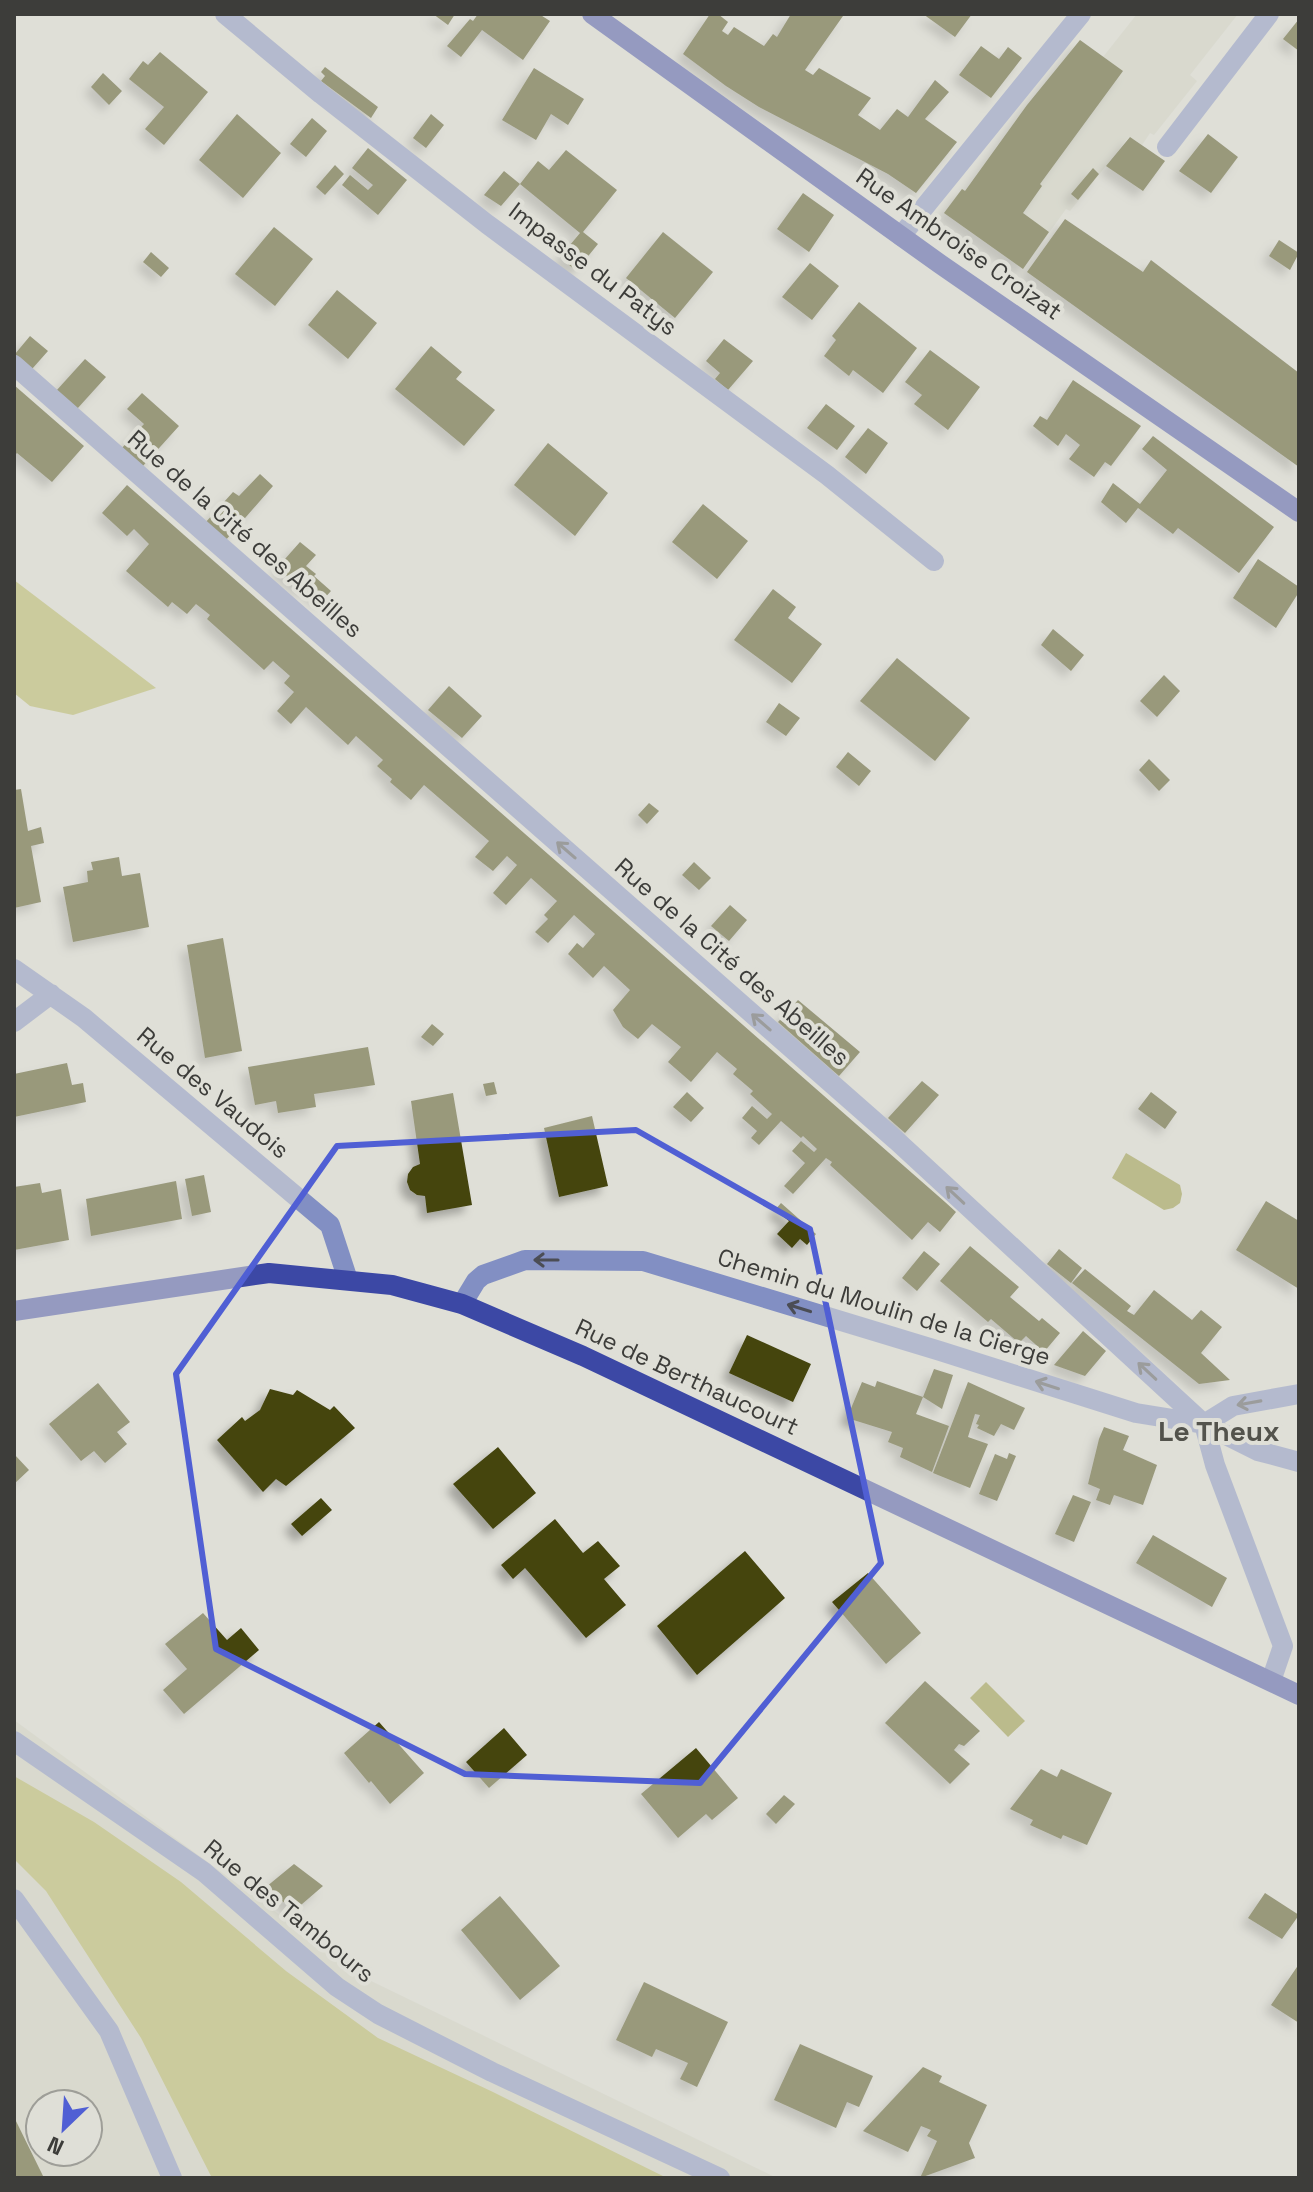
<svg xmlns="http://www.w3.org/2000/svg" width="1313" height="2192" viewBox="0 0 1313 2192" font-family="'Space Grotesk',sans-serif">
<style>
.built{fill:#d2d3c4;fill-rule:evenodd}
.forest{fill:#b4b457}
.water{fill:#919031}
.building{fill:#441;filter:url(#shadow)}
.lines{fill:none;stroke-linecap:round;stroke-linejoin:round}
.minor{stroke:#828fc3;stroke-width:20}
.major{stroke:#3c48a5;stroke-width:20}
.oneway{stroke:#4b4d55}
.marked{fill:none;stroke:#505fd4;stroke-width:6;stroke-linejoin:round}
.labels{text-anchor:middle;stroke-width:8;stroke-linejoin:round;paint-order:stroke}
.street-label{font-size:24px;fill:#3d3d3a;stroke:#dfdfd7}
.quarter-label{font-size:28px;font-weight:bold;fill:#53534c;stroke:#dfdfd7}
</style>
<defs>
<filter id="shadow"><feDropShadow dx="-7" dy="7" stdDeviation="4" flood-color="#0004"/></filter>
</defs>
<rect width="100%" height="100%" fill="#dfdfd7"/>
<path class="built" d="M1137 14H1238L1190 75 1197 81 1154 135 1150 133 1142 145 1129 137 1070 211 1066 209 1023 269 944 213 962 189 966 191 1080 40 1103 57Z
M14 1720 367 1979 777 2178H14ZM40 2104H88V2152H40Z"/>
<path class="forest" d="M14 580 156 688 73 715 30 706 14 693Z
M14 1776 94 1822 181 1882 286 1971 378 2038 493 2092 667 2178H212L141 2038 46 1891 14 1859Z"/>
<path class="water" d="M1126 1153 1180 1185 1182 1194 1180 1203 1173 1208 1164 1210 1112 1178Z
M986 1682 1025 1721 1008 1737 970 1698Z"/>
<path class="building" d="M433 14H455L448 25Z
M478 14H539L550 21 523 60 482 30 461 57 447 46 470 19 473 21Z
M710 14H718L728 22 722 31 728 35 734 27 764 46 773 34 777 37 791 14H839L843 16 805 70 813 75 819 68 871 98 858 115 880 130 897 109 908 117 935 80 949 92 925 119 957 142 916 193 888 174 759 107 726 86 683 54Z
M923 14H972L955 37Z
M1299 19V51L1283 39Z
M1080 40 1123 71 1040 184 1042 186 1023 213 1049 232 1023 269 944 213 962 189 965 191 1027 105Z
M981 46 999 59 1008 47 1022 58 991 98 959 75Z
M160 52 208 92 164 145 145 129 164 107 129 79 143 61 148 65Z
M325 67 378 107 371 118 321 81 325 76 321 72Z
M534 68 584 99 568 125 551 114 536 140 502 120Z
M103 73 122 91 109 105 91 87Z
M237 114 281 153 243 198 199 160Z
M431 114 444 125 426 148 413 138Z
M312 118 327 131 306 157 290 144Z
M1208 134 1238 157 1211 193 1179 171Z
M1130 137 1165 161 1143 191 1106 166Z
M368 148 407 180 378 215 342 185 350 175 368 190 373 185 352 168Z
M566 150 617 190 583 232 598 244 576 271 560 257 580 233 520 184 538 161 549 170Z
M335 165 344 174 325 195 316 187Z
M1093 168 1099 174 1078 200 1071 194Z
M504 171 520 184 501 206 484 195Z
M803 193 834 215 809 252 777 229Z
M1065 219 1143 272 1151 260 1299 373V467L1027 272Z
M274 227 313 259 275 306 235 274Z
M663 232 713 272 675 318 626 278Z
M1279 240 1299 253 1290 270 1269 256Z
M151 252 169 268 161 277 143 262Z
M810 263 839 286 812 320 782 297Z
M337 290 377 323 348 359 308 325Z
M859 302 917 348 883 393 853 370 849 376 824 356 836 340 832 336Z
M30 336 48 351 32 369 15 354Z
M724 339 753 361 728 390 715 379 720 373 706 361Z
M431 346 462 372 456 379 495 410 464 446 395 389Z
M930 350 980 387 948 430 914 404 922 395 905 382Z
M85 359 106 377 77 409 56 391Z
M1073 380 1141 426 1111 466 1105 462 1094 477 1069 459 1080 445 1066 434 1058 446 1033 426 1040 416 1047 420Z
M14 385 84 446 52 482 17 453 14 456Z
M142 393 179 426 142 467 121 449 144 424 127 409Z
M826 404 855 426 837 450 807 428Z
M868 428 888 443 866 474 845 457Z
M1153 436 1274 527 1239 573 1178 528 1173 534 1138 508 1126 523 1101 502 1113 483 1140 504 1167 470 1142 449Z
M548 443 608 493 575 536 514 485Z
M260 474 273 486 225 541 205 523 233 492 239 496Z
M127 485 945 1202 956 1212 940 1232 928 1222 912 1240 830 1165 832 1162 826 1158 793 1194 784 1186 805 1163 792 1151 801 1141 814 1152 817 1149 803 1136 801 1138 781 1121 759 1145 751 1138 757 1131 742 1118 752 1106 767 1119 772 1114 750 1094 753 1091 733 1074 737 1069 717 1052 691 1082 668 1062 681 1047 652 1024 638 1039 623 1027 613 1010 630 990 604 966 593 978 568 954 577 943 583 948 595 934 574 915 548 943 535 932 548 919 544 915 557 901 531 878 506 905 493 893 517 865 507 856 493 871 475 857 489 841 424 785 411 800 390 782 392 779 377 766 383 760 356 736 348 745 306 707 291 724 277 711 294 692 284 683 290 676 273 661 264 670 207 619 210 615 196 604 187 614 172 602 168 607 126 571 149 544 134 529 127 536 102 513Z
M703 504 748 541 717 579 672 542Z
M300 542 316 555 306 566 316 574 314 576 331 591 322 601 305 586 302 589 277 568Z
M1258 559 1299 587V592L1276 628 1233 598Z
M773 589 796 607 788 618 822 644 792 683 734 640Z
M1053 629 1084 655 1071 671 1041 645Z
M897 658 970 718 935 761 860 701Z
M1164 675 1180 691 1157 717 1140 701Z
M449 686 482 716 462 738 428 710Z
M779 703 800 718 786 736 766 722Z
M848 752 871 771 859 786 836 767Z
M1149 759 1170 780 1159 791 1139 770Z
M21 789 28 831 41 827 44 843 31 846 41 902 14 908V790Z
M649 803 659 811 647 824 638 815Z
M119 857 122 876 140 873 149 927 73 942 63 887 88 882 87 871 93 870 91 862Z
M694 862 711 878 699 890 682 875Z
M730 905 747 920 729 941 711 926Z
M223 938 242 1051 205 1058 187 945Z
M798 1000 860 1052 839 1076 778 1022Z
M432 1024 444 1034 433 1046 421 1037Z
M368 1047 375 1085 314 1094 316 1107 278 1113 276 1101 255 1105 248 1067Z
M67 1063 72 1085 83 1083 86 1102 14 1117V1074Z
M922 1081 939 1095 905 1133 888 1118Z
M494 1082 497 1094 486 1096 483 1084Z
M687 1092 704 1108 691 1122 673 1107Z
M1151 1092 1177 1112 1165 1129 1138 1109Z
M453 1093 472 1205 427 1213 425 1196 417 1195 410 1190 407 1182 408 1174 413 1167 420 1164 411 1101Z
M592 1116 608 1186 559 1197 544 1128Z
M204 1175 211 1212 192 1216 185 1179Z
M176 1181 182 1219 91 1236 86 1199Z
M40 1183 42 1193 61 1189 69 1240 14 1250V1187Z
M1266 1201 1299 1221V1289L1236 1250Z
M781 1203 816 1234 807 1245 800 1239 792 1248 777 1234 789 1221 775 1210Z
M970 1246 1019 1287 1010 1297 1039 1321 1042 1318 1060 1333 1044 1352 1026 1336 1019 1343 991 1319 988 1322 940 1281Z
M1059 1249 1082 1268 1071 1283 1047 1264Z
M924 1251 940 1264 917 1291 902 1278Z
M1085 1269 1131 1306 1127 1311 1134 1315 1154 1290 1192 1320 1201 1310 1222 1327 1201 1353 1230 1380 1199 1384 1072 1283Z
M1083 1331 1106 1351 1085 1376 1054 1365Z
M747 1335 811 1364 793 1402 729 1373Z
M934 1369 953 1375 942 1409 923 1397Z
M877 1381 923 1397 916 1414 949 1426 932 1472 900 1457 903 1448 888 1442 892 1432 847 1418 862 1382 875 1387Z
M968 1382 1025 1408 1014 1430 1001 1424 994 1436 977 1428 979 1425 976 1424 980 1415 975 1414 968 1437 988 1444 970 1488 933 1473Z
M98 1383 130 1422 117 1432 127 1444 105 1463 94 1451 81 1461 49 1424Z
M270 1389 293 1395 297 1390 330 1410 334 1406 355 1428 286 1486 276 1479 263 1492 217 1440 242 1417 245 1421 260 1410Z
M1104 1427 1129 1436 1123 1450 1157 1465 1143 1505 1114 1495 1110 1505 1096 1500 1100 1489 1088 1484 1099 1439Z
M498 1447 536 1493 493 1529 453 1484Z
M1009 1453 1016 1456 997 1501 979 1494 995 1454 1007 1459Z
M14 1454 29 1470 14 1484Z
M1073 1495 1091 1502 1074 1542 1055 1534Z
M321 1498 332 1510 302 1536 291 1524Z
M555 1519 583 1553 598 1541 620 1566 604 1579 626 1605 586 1638 525 1568 513 1579 501 1565Z
M1153 1535 1227 1578 1212 1607 1136 1563Z
M745 1551 785 1598 697 1675 657 1626Z
M868 1573 921 1633 886 1664 832 1602Z
M203 1613 227 1640 241 1628 259 1650 184 1714 163 1690 187 1669 165 1644Z
M925 1681 980 1731 964 1746 959 1744 954 1750 970 1764 950 1784 885 1723Z
M379 1722 424 1773 390 1804 371 1781 369 1783 344 1753Z
M504 1728 527 1755 489 1788 466 1762Z
M696 1748 738 1798 712 1820 706 1814 678 1838 641 1794Z
M1041 1769 1057 1777 1061 1769 1112 1793 1087 1845 1063 1835 1061 1839 1030 1825 1033 1820 1010 1809Z
M784 1795 795 1804 776 1824 766 1814Z
M294 1864 323 1886 294 1911 266 1887Z
M1265 1893 1299 1915 1282 1939 1248 1918Z
M500 1896 560 1966 520 2000 461 1930Z
M1299 1964V2023L1271 2005Z
M644 1982 728 2022 697 2087 680 2079 688 2063 656 2049 652 2057 616 2040Z
M800 2044 873 2076 859 2107 847 2102 836 2128 774 2100Z
M923 2067 942 2076 939 2082 987 2105 969 2143 975 2158 920 2178 937 2141 927 2136 931 2130 921 2126 908 2152 863 2131Z
M14 2117 44 2178H14Z"/>
<g class="lines">
<path class="minor" d="M225 14 321 94 487 224 827 475 934 561
M1167 147 1269 14
M901 236 1081 14
M14 365 897 1141 1204 1424 1215 1465 1283 1646 1271 1681
M14 969 84 1018 330 1225 348 1280
M14 1022 51 994
M462 1304 476 1281 483 1275 525 1260 643 1261 940 1351 1136 1413 1204 1424 1258 1451 1299 1462
M1204 1424 1233 1406 1299 1394
M14 1741 204 1872 337 1987 378 2014 492 2072 720 2178
M14 1899 109 2031 172 2178"/>
<path class="major" d="M592 14 940 264 1299 512
M14 1311 269 1273 392 1285 462 1304 583 1356 1299 1695"/>
</g>
<defs><path id="oneway-shaft" d="M-6 0H5M1.5-3L5.5 0L1.5 3" fill="none" stroke-width="1.6" stroke-linecap="round" stroke-linejoin="round" transform="scale(2)"/></defs>
<g class="oneway">
<use href="#oneway-shaft" transform="translate(566 850) rotate(-139)"/>
<use href="#oneway-shaft" transform="translate(761 1022) rotate(-139)"/>
<use href="#oneway-shaft" transform="translate(955 1195) rotate(-137)"/>
<use href="#oneway-shaft" transform="translate(546 1260) rotate(-180)"/>
<use href="#oneway-shaft" transform="translate(799 1308) rotate(-163)"/>
<use href="#oneway-shaft" transform="translate(1147 1371) rotate(-137)"/>
<use href="#oneway-shaft" transform="translate(1047 1385) rotate(-162)"/>
<use href="#oneway-shaft" transform="translate(1249 1403) rotate(170)"/>
</g>
<path d="M0 0H1313V2192H0ZM636 1130 810 1229 881 1563 700 1783 465 1774 216 1649 176 1374 337 1146Z" fill="#dfdfd7" fill-opacity=".55" fill-rule="evenodd"/>
<path class="marked" d="M636 1130 810 1229 881 1563 700 1783 465 1774 216 1649 176 1374 337 1146Z"/>
<g class="labels">
<g class="street-label">
<text transform="translate(959 244) rotate(35)" y="8">Rue Ambroise Croizat</text>
<text transform="translate(593 269) rotate(37)" y="8">Impasse du Patys</text>
<text transform="translate(245 534) rotate(41)" y="8">Rue de la Cité des Abeilles</text>
<text transform="translate(732 962) rotate(41)" y="8">Rue de la Cité des Abeilles</text>
<text transform="translate(213 1093) rotate(40)" y="8">Rue des Vaudois</text>
<text transform="translate(884 1307) rotate(17)" y="8">Chemin du Moulin de la Cierge</text>
<text transform="translate(687 1377) rotate(25)" y="8">Rue de Berthaucourt</text>
<text transform="translate(289 1911) rotate(39)" y="8">Rue des Tambours</text>
</g>
<g class="quarter-label">
<text x="1219" y="1441">Le Theux</text>
</g>
</g>
<rect width="1313" height="2192" fill="none" stroke="#3d3d3a" stroke-width="32"/>
<g transform="translate(64 2128) rotate(205)"><circle r="38" fill="#dfdfd7" stroke="#9e9e98" stroke-width="2"/>
<path d="M0-6L14 30L0 20L-14 30Z" fill="#505fd4"/>
<text y="-12" font-size="22" font-weight="bold" text-anchor="middle" fill="#3d3d3a">N</text>
</g>
</svg>
